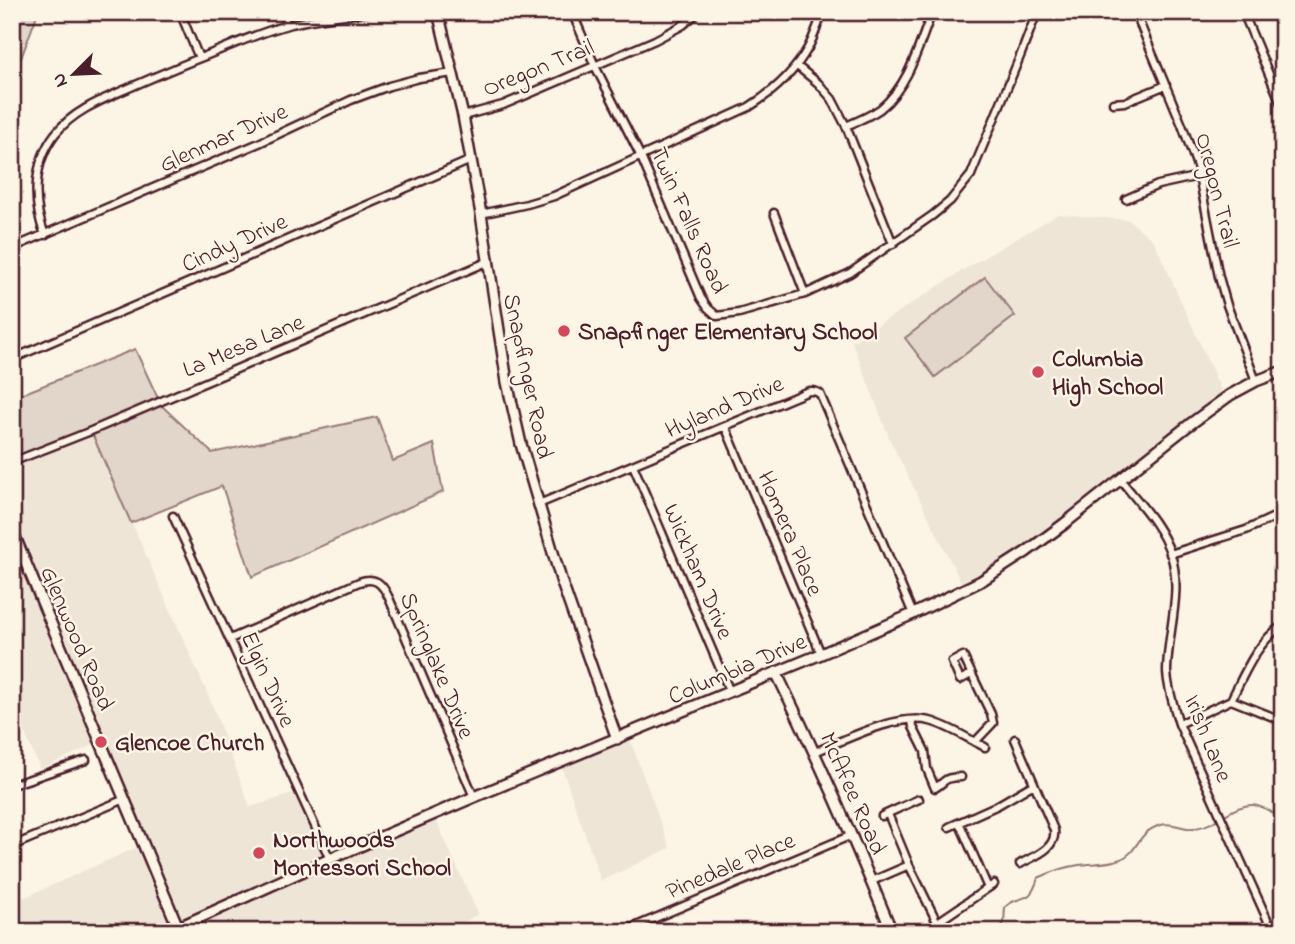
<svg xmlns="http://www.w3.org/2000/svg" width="1295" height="944" viewBox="0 0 1295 944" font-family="'Indie Flower',sans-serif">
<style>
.built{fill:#eee5d7}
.green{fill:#e2d5ca;stroke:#967a7a;stroke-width:2}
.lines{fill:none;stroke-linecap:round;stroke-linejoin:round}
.stream{stroke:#917474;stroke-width:2}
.street-casing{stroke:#4a1f2b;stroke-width:11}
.secondary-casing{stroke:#4a1f2b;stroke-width:14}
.street{stroke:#fcf5e5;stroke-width:6}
.secondary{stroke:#fcf5e5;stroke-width:9}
.poi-dot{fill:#d1495b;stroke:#fcf5e5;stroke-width:2.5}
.labels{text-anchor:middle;stroke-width:5;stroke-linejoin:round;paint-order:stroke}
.street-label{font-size:24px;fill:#4a1f2b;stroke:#fcf5e5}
.poi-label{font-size:24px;font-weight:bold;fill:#4a1f2b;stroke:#fcf5e5;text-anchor:start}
</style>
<rect width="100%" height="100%" fill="#fcf5e5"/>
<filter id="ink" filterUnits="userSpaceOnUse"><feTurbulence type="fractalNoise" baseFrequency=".0143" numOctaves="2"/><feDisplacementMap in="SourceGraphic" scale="14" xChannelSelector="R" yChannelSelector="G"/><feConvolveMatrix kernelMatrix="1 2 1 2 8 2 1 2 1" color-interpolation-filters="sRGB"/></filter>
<g filter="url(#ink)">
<path class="built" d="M1058 214 1129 220 1154 241 1226 401 1068 529 964 588 890 440 852 342 968 267Z
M91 431 212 704 250 807 302 791 332 856 432 811 478 914 445 932H12V903L142 845 100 742 40 769 12 703V531L18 528 12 514V467Z
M628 734 670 848 601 881 560 762Z"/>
<path class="green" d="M12 12H38L12 83Z
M985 277 1015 316 935 377 905 338Z
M135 349 161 405 212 453 377 417 393 461 434 444 443 492 252 577 222 486 131 523 91 431 12 461V398Z"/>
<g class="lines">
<path class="stream" d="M1223 816C1250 799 1257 803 1283 819
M997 932 1004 923 1005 907C1022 892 1029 907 1038 878 1051 872 1064 867 1079 865 1093 863 1108 864 1121 859 1139 852 1136 832 1161 825 1171 822 1178 827 1187 828 1198 829 1209 825 1218 819"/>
<g class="street-casing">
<path id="street" d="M180 12 199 58
M284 12 286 25
M572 12 595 66 641 157 701 298 708 308 717 316 739 313 805 294 850 273 933 215 950 201 971 175 1021 54 1037 12
M1135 12 1182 125 1197 166 1219 277 1227 305 1256 381
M1243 12 1283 108
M797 66 818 83 832 99 846 126 893 244
M1113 103 1125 102 1166 85
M463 116 503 105 655 40 683 25 698 12
M846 126C858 121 870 116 880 109 909 86 919 45 932 12
M1126 199 1158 185 1199 176
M774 213 805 294
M481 214 527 204 554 196 749 107C773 92 794 73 808 48 814 37 818 24 823 12
M45 235C32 202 33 163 55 134 74 110 104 99 131 87 154 77 177 67 200 58 228 47 255 34 284 26 311 18 340 16 368 12
M12 248 259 143 351 100 389 86 419 78 453 73
M12 359 471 160
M725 426 821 654
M12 462 91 431 487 262
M633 465 730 692
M1120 479C1139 503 1161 525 1171 555 1183 592 1167 634 1167 672 1168 690 1174 707 1179 724L1273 932
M539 504 797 396C806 392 812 388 820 394L913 614
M173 516 330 859
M1170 554 1246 530 1283 513
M230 639 359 582C375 576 382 583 389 598L474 797
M971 674 960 680 952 662 963 656 991 714 993 723 975 742
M1231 700C1245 673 1256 643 1283 625
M912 720 913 727 925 751 927 769 935 788C948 780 942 778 961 777
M1179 724 1231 700 1283 721
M1015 739 1054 830C1057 849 1034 856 1020 864
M815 752C847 739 897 713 930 721 949 726 968 739 985 747
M12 785 86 760
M888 814 909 865 937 922
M882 816 919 799
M959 822 988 888
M949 827 998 805 1034 784
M12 846 125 799
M872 881 909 865
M622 932 852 835
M923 932 994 884"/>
</g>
<g class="secondary-casing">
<path id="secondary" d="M438 12 463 116 481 214 507 382 521 444 562 583 617 739
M12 530 180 932
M776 672C818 758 856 844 892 932
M168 932 332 858 474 797 821 654 913 614 981 581 1026 552 1064 524 1189 425 1230 395 1256 381 1283 371"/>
</g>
<use href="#street" class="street"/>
<use href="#secondary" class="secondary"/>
</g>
</g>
<g class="poi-dot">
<circle cx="564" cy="331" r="7"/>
<circle cx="1038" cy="372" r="7"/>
<circle cx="101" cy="742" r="7"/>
<circle cx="259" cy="853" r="7"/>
</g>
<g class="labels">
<g class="street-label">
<text transform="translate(538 67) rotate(-22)" y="8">Oregon Trail</text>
<text transform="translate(223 137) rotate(-24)" y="8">Glenmar Drive</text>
<text transform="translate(1218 190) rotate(76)" y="8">Oregon Trail</text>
<text transform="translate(690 220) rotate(66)" y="8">Twin Falls Road</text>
<text transform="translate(234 242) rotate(-24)" y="8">Cindy Drive</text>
<text transform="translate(243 345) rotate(-23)" y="8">La Mesa Lane</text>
<text transform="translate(529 376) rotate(78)" y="8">Snapfinger Road</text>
<text transform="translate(724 406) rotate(-23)" y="8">Hyland Drive</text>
<text transform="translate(791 533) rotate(67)" y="8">Homera Place</text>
<text transform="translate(699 571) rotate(67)" y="8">Wickham Drive</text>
<text transform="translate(78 638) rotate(67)" y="8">Glenwood Road</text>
<text transform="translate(438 665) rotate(67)" y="8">Springlake Drive</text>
<text transform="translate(737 668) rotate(-23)" y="8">Columbia Drive</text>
<text transform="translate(269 679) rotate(66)" y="8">Elgin Drive</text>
<text transform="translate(1209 738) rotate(68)" y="8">Irish Lane</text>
<text transform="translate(854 793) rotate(66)" y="8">McAfee Road</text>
<text transform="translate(730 865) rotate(-23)" y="8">Pinedale Place</text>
</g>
<g class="poi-label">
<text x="578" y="339">Snapfinger Elementary School</text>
<text x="1052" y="366">Columbia<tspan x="1052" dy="28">High School</tspan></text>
<text x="115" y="750">Glencoe Church</text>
<text x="273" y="847">Northwoods<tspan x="273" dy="28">Montessori School</tspan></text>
</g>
</g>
<rect width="1295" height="944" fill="none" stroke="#fcf5e5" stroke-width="42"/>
<rect x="21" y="21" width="1253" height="902" fill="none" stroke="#4a1f2b" stroke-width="2.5" filter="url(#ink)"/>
<g transform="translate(74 74) rotate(246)" stroke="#fcf5e5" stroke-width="5" paint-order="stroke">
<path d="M0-5L12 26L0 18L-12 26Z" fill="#4a1f2b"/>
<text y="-10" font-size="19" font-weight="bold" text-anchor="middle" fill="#4a1f2b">N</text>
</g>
</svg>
